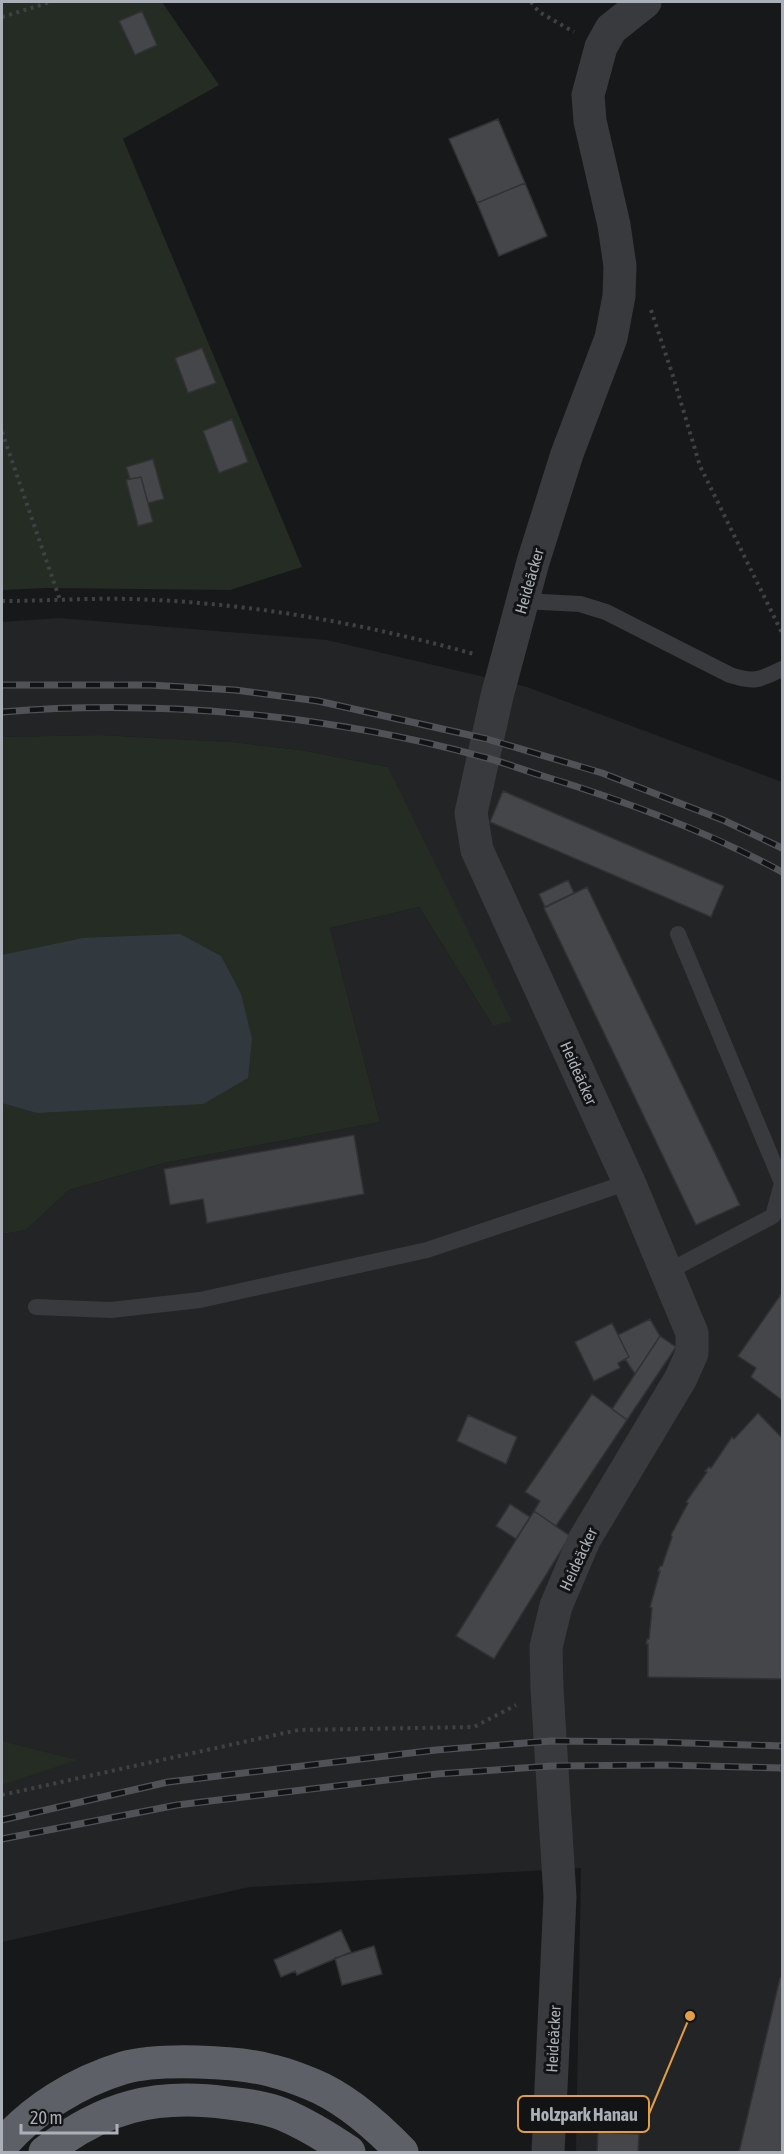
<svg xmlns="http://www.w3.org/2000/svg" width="784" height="2154" viewBox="0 0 784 2154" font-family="'Asap Condensed',sans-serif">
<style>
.built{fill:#232426}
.green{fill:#242c24}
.water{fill:#31393e}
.building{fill:#454649;stroke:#323235;stroke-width:1.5}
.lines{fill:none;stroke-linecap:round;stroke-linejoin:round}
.path{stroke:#3f4145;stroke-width:4;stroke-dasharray:3 4.5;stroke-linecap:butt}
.service{stroke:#393a3e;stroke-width:16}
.minor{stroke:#393a3e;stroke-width:33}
.trunk{stroke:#5d6066;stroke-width:33}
.rail-casing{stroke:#505257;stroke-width:7}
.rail{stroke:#121314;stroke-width:4.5;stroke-dasharray:14;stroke-linecap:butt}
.labels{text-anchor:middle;stroke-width:6;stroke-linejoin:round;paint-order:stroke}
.street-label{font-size:16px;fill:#abb0b8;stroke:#121314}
.leader{fill:none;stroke:#e29e47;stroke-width:2}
.callout-dot{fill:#e29e47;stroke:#121314;stroke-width:2}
.callout{fill:#121314;stroke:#e29e47;stroke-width:2}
.callout-label{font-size:18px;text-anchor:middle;font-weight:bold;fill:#abb0b8}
</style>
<rect width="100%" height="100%" fill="#171819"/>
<path class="built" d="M59 618 327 640 527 687 782 782V2152H576L581 1868 250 1887 2 1942V1785L77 1760 2 1741V1234L26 1230 69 1190 164 1163 380 1122 330 928 419 907 493 1026 388 767 301 750 231 742 99 735 2 737V622Z"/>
<path class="green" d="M2 2H162L219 85 123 139 302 567 230 590 46 588 2 590Z
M99 735 231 742 301 750 388 767 512 1021 493 1026 419 907 330 928 380 1122 164 1163 69 1190 26 1230 2 1234V737Z
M2 1741 78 1760 2 1785Z"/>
<path class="water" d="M180 934 221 956 241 994 252 1039 248 1078 203 1104 37 1113 2 1103V955L83 938Z"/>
<path class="building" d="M142 11 157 45 135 55 119 21Z
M498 119 525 183 477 203 449 139Z
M525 183 547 236 499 256 477 203Z
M202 348 216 383 188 393 175 358Z
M232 419 248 462 219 473 203 431Z
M153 459 164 499 148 503 141 477 130 479 126 467Z
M141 477 153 522 138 526 126 480Z
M503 791 724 886 711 917 490 822Z
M568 880 574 893 545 907 539 894Z
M587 887 740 1205 696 1225 544 908Z
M354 1135 364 1194 207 1223 203 1199 170 1205 164 1169Z
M782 1293V1400L751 1377 756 1368 738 1356Z
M650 1319 660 1336 635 1374 625 1359 629 1357 618 1335Z
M612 1323 629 1357 618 1363 620 1368 594 1381 575 1342Z
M660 1336 676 1347 627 1420 612 1409Z
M592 1394 627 1420 556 1526 534 1511 540 1501 525 1492Z
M758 1413 782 1438V1679L648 1677V1644H646L647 1639H649L652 1608 650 1607 660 1571H658L660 1566H662L672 1537 671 1535 688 1503 686 1502 707 1472 705 1471 709 1467 711 1468 732 1437 734 1439Z
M468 1415 517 1437 506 1464 457 1441Z
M510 1504 530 1517 516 1539 496 1526Z
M534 1511 570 1536 494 1659 456 1636Z
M341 1930 351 1952 297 1975 295 1971 281 1977 274 1960Z
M374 1946 382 1974 342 1985 335 1958Z
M780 1978H782V2152H739Z
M598 2132 639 2134 638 2152H597Z"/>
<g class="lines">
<path class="path" d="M531 2 539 12 574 32
M2 17 51 2
M651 310 673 376 700 466 782 633
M2 432 60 600
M2 601C44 601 86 598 129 599 245 602 362 623 474 654
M2 1795 298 1730 474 1727 516 1705"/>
<path class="service" d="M523 601 580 604 606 612 730 675C755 683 759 680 782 669
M665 1273 773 1216 782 1183 678 934
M36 1307 111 1310 200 1300 427 1250 629 1182"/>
<path class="minor" d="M548 2152 560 1897 547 1689 546 1647 556 1606 584 1540 681 1378 692 1353V1333L629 1182 477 850 471 813 497 696 533 562 567 454 611 338 619 296 620 266 614 225 590 121 588 95 601 47 611 29 645 2"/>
<path class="trunk" d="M2 2145C33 2109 77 2082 123 2068 158 2058 238 2061 273 2071 285 2074 299 2079 311 2084 346 2098 377 2126 402 2152
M45 2152C103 2107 155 2093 228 2103 245 2105 265 2107 282 2114 306 2124 327 2137 349 2152"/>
<g class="rail-casing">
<path id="rail" d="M2 685H150L235 690 318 701 487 739 602 773 723 820 782 848
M2 712C160 699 329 715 483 757 503 762 523 770 543 776 625 801 707 831 782 872
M2 1820 168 1782 436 1750 551 1741 657 1742 782 1746
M2 1839 177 1805 437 1774 552 1766 665 1765 782 1768"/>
</g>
<use href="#rail" class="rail"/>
</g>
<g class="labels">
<g class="street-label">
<text transform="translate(529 581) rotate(-74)" y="6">Heideäcker</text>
<text transform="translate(579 1073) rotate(66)" y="6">Heideäcker</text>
<text transform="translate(578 1559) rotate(-65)" y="6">Heideäcker</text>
<text transform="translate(553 2039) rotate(-87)" y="6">Heideäcker</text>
</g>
</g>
<path class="leader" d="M690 2016L649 2114"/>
<circle class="callout-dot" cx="690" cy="2016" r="6"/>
<rect class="callout" x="518" y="2096" width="131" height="36" rx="6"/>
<g class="callout-label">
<text x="584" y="2121">Holzpark Hanau</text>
</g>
<rect width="784" height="2154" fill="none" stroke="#abb0b8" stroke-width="6"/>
<path d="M21 2124v9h96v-9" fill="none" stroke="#abb0b8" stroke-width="3"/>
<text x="30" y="2124" font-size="18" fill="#abb0b8" stroke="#121314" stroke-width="4.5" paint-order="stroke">20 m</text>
</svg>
